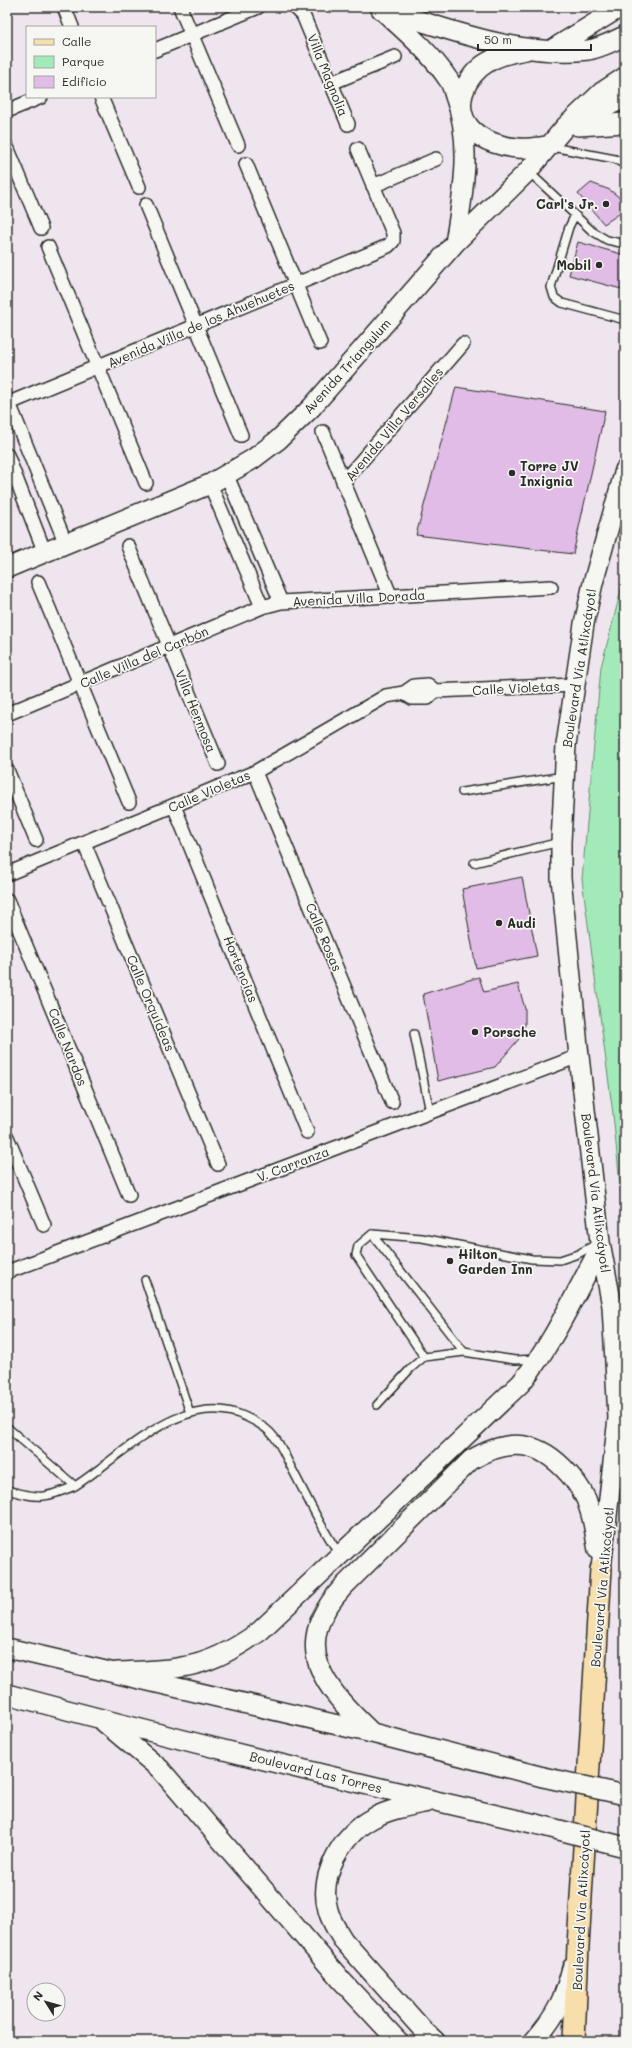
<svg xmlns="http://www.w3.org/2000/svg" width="632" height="2048" viewBox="0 0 632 2048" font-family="Mali,sans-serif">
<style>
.green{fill:#a2ebb9;stroke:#668b72}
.building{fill:#e0bce6;stroke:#2b2b2b}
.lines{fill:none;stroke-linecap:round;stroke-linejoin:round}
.lane-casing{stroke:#2b2b2b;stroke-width:10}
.street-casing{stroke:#2b2b2b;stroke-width:16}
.secondary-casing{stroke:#2b2b2b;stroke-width:22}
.primary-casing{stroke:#2b2b2b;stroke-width:24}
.lane{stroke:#f6f6f2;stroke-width:7}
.street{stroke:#f6f6f2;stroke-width:13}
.secondary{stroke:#f6f6f2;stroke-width:19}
.primary{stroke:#f8deab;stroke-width:21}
.secondary-bridge-casing{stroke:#2b2b2b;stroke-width:22;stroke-linecap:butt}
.secondary-bridge{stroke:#f6f6f2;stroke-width:19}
.poi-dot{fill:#2b2b2b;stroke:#f6f6f2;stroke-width:1.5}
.labels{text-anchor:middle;stroke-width:3.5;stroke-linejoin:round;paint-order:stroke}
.street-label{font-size:13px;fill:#2b2b2b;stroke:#f6f6f2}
.poi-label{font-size:13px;font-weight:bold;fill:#2b2b2b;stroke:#f6f6f2;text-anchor:start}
</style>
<rect width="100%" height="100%" fill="#efe5ee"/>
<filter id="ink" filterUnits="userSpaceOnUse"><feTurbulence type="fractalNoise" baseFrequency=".025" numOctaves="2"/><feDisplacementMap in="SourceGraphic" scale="8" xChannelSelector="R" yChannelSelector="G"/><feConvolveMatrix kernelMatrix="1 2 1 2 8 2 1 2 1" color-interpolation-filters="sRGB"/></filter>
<g filter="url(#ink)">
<path class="green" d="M625 575V1234L613 1114 582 879 601 667Z"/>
<path class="building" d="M591 183 610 190 625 202V210L604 224 578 194Z
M578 242 625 255V290L569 275Z
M456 387 605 411 573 554 416 535Z
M522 877 537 956 476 968 462 889Z
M479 977 484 992 518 984 525 1009V1025L518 1040 495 1067 438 1081 423 994Z"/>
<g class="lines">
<g class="lane-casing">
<path id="lane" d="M552 147 615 159 625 165
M528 171 592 231 607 240 625 244
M575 215 569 227 551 287 554 297 562 303 625 320
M462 792 564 776
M474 863 560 842
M414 1034 430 1112
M372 1234 422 1238 532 1259 560 1260 578 1254 596 1244
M145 1280 190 1413
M424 1357 356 1255 358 1246 372 1234 464 1352
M377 1405 411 1368 424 1357 464 1352 515 1360 537 1359
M8 1428 75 1486C122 1456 185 1387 246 1417 257 1422 268 1428 275 1438 282 1447 286 1458 291 1467 307 1497 321 1528 340 1555
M7 1490C41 1499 42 1499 75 1486"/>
</g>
<g class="street-casing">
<path id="street" d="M64 7 72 27
M180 7 238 145
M295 7 303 15 348 124
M155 50 258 7
M331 83 395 57
M101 97 139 187
M7 111 41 97
M7 147 41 228
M246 164 320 343
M373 186 436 159
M146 205 241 435
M48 247 146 483
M9 403 66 544
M7 404 388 246 393 241V233L358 149
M323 432 391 597
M7 455 45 553
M227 476 281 602
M343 482 463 344
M210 484 262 607
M128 546 218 764
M38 582 129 802
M404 693 412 698H428L435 691 574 685
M7 714 262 607 281 602 551 587
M7 770 36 840
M255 772 392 1102
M174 806 307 1132
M84 843 218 1164
M7 874 255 772 386 696 404 693 414 686 428 685 435 691
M7 900 129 1195
M7 1137 44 1225
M7 1272 579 1056"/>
</g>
<g class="secondary-casing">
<path id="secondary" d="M381 9C405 31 430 52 448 79 452 84 453 90 455 96 473 143 463 194 455 243
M386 10C446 29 525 58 588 50 601 48 613 41 625 36
M526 50C513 52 500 55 488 62 465 75 450 109 473 131 484 141 502 147 518 148 527 149 538 147 548 146
M551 50 621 7
M580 119 625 98
M578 126 625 123
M7 568 210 484 253 459 278 440 311 408 455 243 528 171 565 127 602 92 625 77
M601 1569 618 1418 612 1306 600 1242 579 1056 561 878V842L566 745 584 624 593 583 625 470
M7 1648 372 1733 543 1777
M117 1672C138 1671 161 1671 182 1667 211 1663 237 1648 260 1631L521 1383C554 1342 575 1294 600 1248
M7 1694C182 1741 359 1784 536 1824
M104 1722 160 1769 342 1981 398 2041
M372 1733C324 1687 288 1647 343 1587L471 1460C509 1437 539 1440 569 1474 577 1483 586 1495 589 1508 594 1521 595 1536 598 1550
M428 1802C409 1806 390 1809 373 1818 342 1834 318 1876 328 1910 331 1922 337 1930 343 1940L424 2031 435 2041
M534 2041C556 2017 564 1999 572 1968"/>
</g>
<g class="primary-casing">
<path id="primary" d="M574 2041 578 1946 601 1569"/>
</g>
<use href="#lane" class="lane"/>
<use href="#street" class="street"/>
<use href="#secondary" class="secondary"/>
<use href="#primary" class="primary"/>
<g class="secondary-bridge-casing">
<path id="secondary-bridge" d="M543 1777 625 1795
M536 1824 625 1847"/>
</g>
<use href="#secondary-bridge" class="secondary-bridge"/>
</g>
</g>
<g class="poi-dot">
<circle cx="606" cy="204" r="4"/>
<circle cx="599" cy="265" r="4"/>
<circle cx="512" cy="473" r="4"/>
<circle cx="499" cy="923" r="4"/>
<circle cx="475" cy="1032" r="4"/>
<circle cx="450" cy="1261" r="4"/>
</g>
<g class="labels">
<g class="street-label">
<text transform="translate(328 75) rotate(68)" y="5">Villa Magnolia</text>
<text transform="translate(201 324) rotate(-23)" y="5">Avenida Villa de los Ahuehuetes</text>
<text transform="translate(347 366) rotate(-48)" y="5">Avenida Triangulum</text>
<text transform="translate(394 424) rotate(-50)" y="5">Avenida Villa Versalles</text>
<text transform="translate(359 598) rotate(-3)" y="5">Avenida Villa Dorada</text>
<text transform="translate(144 657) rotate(-23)" y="5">Calle Villa del Carbón</text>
<text transform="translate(579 668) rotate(-81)" y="5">Boulevard Vía Atlixcáyotl</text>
<text transform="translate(516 688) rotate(-3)" y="5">Calle Violetas</text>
<text transform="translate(196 711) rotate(68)" y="5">Villa Hermosa</text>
<text transform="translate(209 791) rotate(-23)" y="5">Calle Violetas</text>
<text transform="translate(324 937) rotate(67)" y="5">Calle Rosas</text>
<text transform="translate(241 969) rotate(68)" y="5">Hortencias</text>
<text transform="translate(151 1003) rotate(67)" y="5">Calle Orquídeas</text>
<text transform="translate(68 1047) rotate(68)" y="5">Calle Nardos</text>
<text transform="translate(293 1164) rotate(-21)" y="5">V. Carranza</text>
<text transform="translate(596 1193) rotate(83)" y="5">Boulevard Vía Atlixcáyotl</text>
<text transform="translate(602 1587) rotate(-85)" y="5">Boulevard Vía Atlixcáyotl</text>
<text transform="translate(316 1772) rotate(14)" y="5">Boulevard Las Torres</text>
<text transform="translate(581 1910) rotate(-87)" y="5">Boulevard Vía Atlixcáyotl</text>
</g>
<g class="poi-label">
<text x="598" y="209" text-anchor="end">Carl's Jr.</text>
<text x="591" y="270" text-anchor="end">Mobil</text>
<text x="520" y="471">Torre JV<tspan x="520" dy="15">Inxignia</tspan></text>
<text x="507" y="928">Audi</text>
<text x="483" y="1037">Porsche</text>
<text x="458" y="1259">Hilton<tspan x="458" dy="15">Garden Inn</tspan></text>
</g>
</g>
<rect width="632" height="2048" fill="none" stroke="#f6f6f2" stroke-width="24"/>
<rect x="12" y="12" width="608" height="2024" fill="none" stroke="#2b2b2b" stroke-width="1.5" filter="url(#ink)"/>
<rect x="26" y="26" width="130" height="72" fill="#f6f6f2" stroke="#a5a5a2"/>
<rect x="34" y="39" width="20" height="6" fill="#f8deab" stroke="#a5a5a2"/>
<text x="62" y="46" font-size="12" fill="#2b2b2b">Calle</text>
<rect x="34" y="56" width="20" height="12" fill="#a2ebb9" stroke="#a5a5a2"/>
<text x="62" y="66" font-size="12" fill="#2b2b2b">Parque</text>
<rect x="34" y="76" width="20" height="12" fill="#e0bce6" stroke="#a5a5a2"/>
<text x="62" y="86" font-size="12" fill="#2b2b2b">Edificio</text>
<g transform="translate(46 2002) rotate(307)"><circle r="19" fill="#f6f6f2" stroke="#a5a5a2"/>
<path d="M0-3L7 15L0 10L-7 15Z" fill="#2b2b2b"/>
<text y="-6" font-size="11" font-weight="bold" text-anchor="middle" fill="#2b2b2b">N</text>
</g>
<path d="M478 44v6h113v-6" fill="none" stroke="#2b2b2b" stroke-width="2"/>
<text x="484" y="44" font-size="12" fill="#2b2b2b" stroke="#f6f6f2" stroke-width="3" paint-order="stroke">50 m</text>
</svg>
